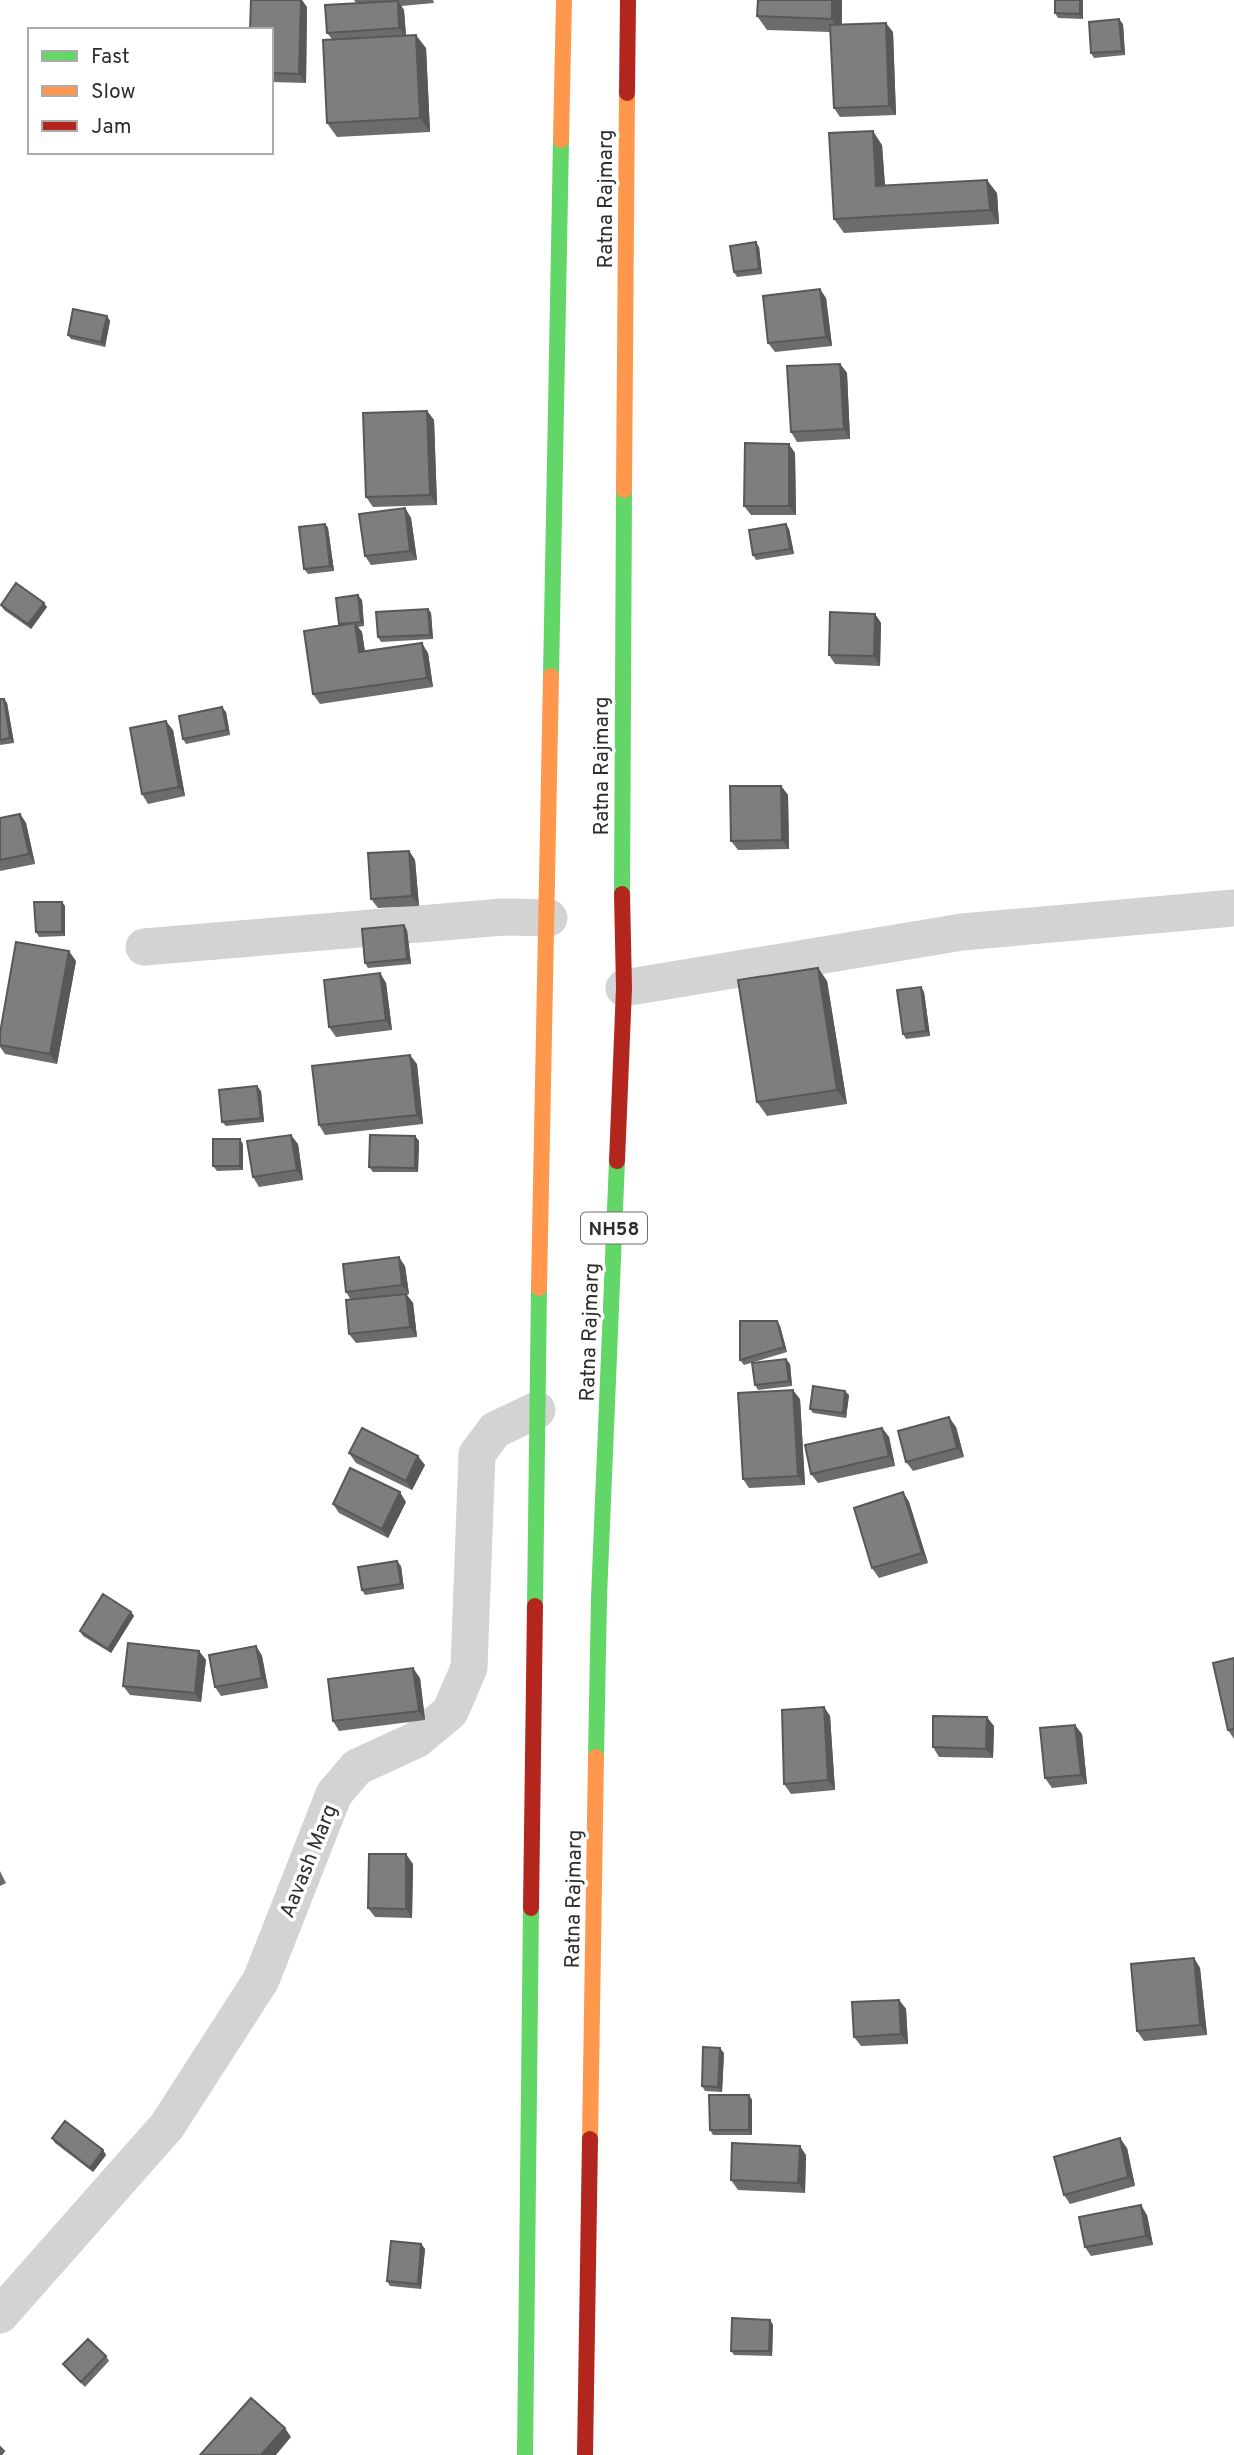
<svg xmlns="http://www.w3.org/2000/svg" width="1234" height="2455" viewBox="0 0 1234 2455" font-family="Overpass,sans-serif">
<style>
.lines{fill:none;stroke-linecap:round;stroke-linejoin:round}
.street{stroke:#d3d3d3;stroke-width:37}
.fast{stroke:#63d668;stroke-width:16}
.slow{stroke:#ff974d;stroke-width:16}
.jam{stroke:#b3261e;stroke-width:16}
.wall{fill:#6c6c6c}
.shaded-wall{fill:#585858}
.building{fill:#7e7e7e;stroke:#585858;stroke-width:2}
.labels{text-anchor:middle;stroke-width:7;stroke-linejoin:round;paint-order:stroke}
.shield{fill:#fff;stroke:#6d6d6d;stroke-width:2}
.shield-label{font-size:19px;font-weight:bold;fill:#2e2e2e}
.street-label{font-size:21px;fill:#2e2e2e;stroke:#fff}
</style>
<rect width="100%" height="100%" fill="#fff"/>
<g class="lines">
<path class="street" d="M144 947 503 917 549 918
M624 988 962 932 1234 908
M0 2315 167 2126 261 1980 334 1794 357 1767 416 1740 450 1712 469 1668 477 1454 495 1430 537 1410"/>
<path class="fast" d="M551 676 561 140
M622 894 624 490
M535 1606 539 1288
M596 1757 599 1598 617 1161
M525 2455 531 1908"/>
<path class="slow" d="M561 140 564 0
M624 490 627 93
M539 1288 551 676
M590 2139 596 1757"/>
<path class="jam" d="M627 93 628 0
M617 1161 624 988 622 894
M531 1908 535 1606
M585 2455 590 2139"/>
</g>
<path class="wall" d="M354 0H433L434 3 401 6 404 10 406 35 426 48 430 132 337 137 327 123 332 39 327 33 356 3Z
M758 0H842V24L893 32 896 115 840 117 834 108 830 32 767 30 757 16Z
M1055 0H1083V19L1058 18 1055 13Z
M307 7 306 83 271 82V30Z
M1123 24 1125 55 1094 58 1091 53Z
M882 145 885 186 997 193 999 224 844 233 834 219Z
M759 247 762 274 737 277 734 272Z
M826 298 832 346 775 352 768 343Z
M107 316 110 321 105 347 71 339 68 335Z
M840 364 847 373 850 439 797 442 791 432Z
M427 411 434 420 437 505 373 507 366 497Z
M795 453 796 515H751L744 506Z
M405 508 411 518 417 560 371 565 365 556Z
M325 524 328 528 334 571 308 574 304 569Z
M789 529 794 554 756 560 753 555Z
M362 600 364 626 358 627 362 632 365 651 428 653 433 687 320 704 313 694 339 625V624Z
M1 605 47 607 31 629 4 610Z
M428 609 431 613 433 639 381 642 378 637Z
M875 614 881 623 880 666 835 664 829 655Z
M0 699H4L7 703 14 743 0 745Z
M226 712 230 735 186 744 183 739Z
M173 730 185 796 148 804 142 794Z
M781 786 788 795 789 849 738 850 731 841Z
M20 814 26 823 35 864 0 871V818Z
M409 851 415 860 419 906 378 908 371 899Z
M62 902 65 906V936L39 937 36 932Z
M404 925 407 930 411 964 368 968 365 963Z
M76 961 57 1064 5 1054 0 1047V1033Z
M818 968 827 981 847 1104 767 1116 757 1102Z
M380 973 386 983 392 1030 336 1037 329 1027Z
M921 987 924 992 930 1036 906 1039 903 1034Z
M417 1064 423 1124 325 1135 319 1125Z
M261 1091 264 1122 226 1126 222 1122Z
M415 1136 419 1141 418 1172H373L369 1167Z
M243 1144V1170L217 1171 213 1166Z
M298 1144 303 1180 259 1187 253 1177Z
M405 1266 409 1294 407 1295 413 1303 417 1337 356 1343 349 1334 351 1300 346 1292Z
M777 1321 780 1326 787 1352 744 1365 740 1360Z
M790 1364 792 1386 758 1390 755 1385Z
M849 1395 846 1418 813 1413 810 1409Z
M800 1399 805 1485 749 1488 743 1479Z
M956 1427 964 1457 913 1471 906 1462Z
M882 1428 889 1437 895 1466 818 1483 811 1474Z
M349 1453 425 1465 412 1490 356 1463Z
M903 1492 909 1502 928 1563 879 1578 872 1568Z
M406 1502 388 1538 339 1513 333 1504Z
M401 1566 404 1589 365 1595 362 1590Z
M131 1612 134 1616 111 1653 83 1636 80 1631Z
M256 1646 262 1656 268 1688 221 1696 215 1687Z
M199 1651 206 1660 201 1702 130 1695 123 1686Z
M1234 1658V1739L1228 1730Z
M420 1678 425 1720 339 1731 333 1721Z
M824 1707 830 1716 835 1790 791 1794 784 1784Z
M994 1726 993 1758 939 1757 933 1747Z
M1082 1734 1087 1784 1052 1788 1045 1778Z
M413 1864 412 1918 375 1917 368 1908Z
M0 1871 6 1883 0 1886Z
M1194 1958 1200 1968 1207 2035 1144 2041 1137 2031Z
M899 2000 906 2009 908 2044 861 2046 854 2037Z
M724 2053 722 2092 705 2091 702 2086Z
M749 2095 752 2100V2135H713L710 2130Z
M52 2138 103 2150 106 2155 93 2172 55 2143Z
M1127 2148 1135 2186 1070 2204 1064 2195Z
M806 2155 805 2193 738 2190 731 2180Z
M1147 2215 1153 2245 1091 2256 1085 2247Z
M421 2244 425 2249 421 2289 390 2286 387 2281Z
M770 2320 773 2325 772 2356 734 2355 731 2351Z
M106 2356 109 2361 85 2387 67 2369 63 2364Z"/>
<path class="shaded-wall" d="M301 0H302L307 7 306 83 299 74Z
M832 0H842L841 33 832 19Z
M1080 0H1083V19L1080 14Z
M398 1 404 10 406 37 399 28Z
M1119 19 1123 24 1125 55 1122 51Z
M886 23 893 32 896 115 889 106Z
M416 35 426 48 430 132 420 118Z
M873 131 882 145 886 200 876 186Z
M987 180 997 193 999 224 990 210Z
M756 242 759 247 762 274 759 269Z
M820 289 826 298 832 346 826 337Z
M107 316 110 321 105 347 101 342Z
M840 364 847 373 850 439 844 429Z
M427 411 434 420 437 505 430 495Z
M789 444 795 453 796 515 789 506Z
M405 508 411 518 417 560 410 551Z
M325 524 328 528 334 571 330 566Z
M786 524 789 529 794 554 790 549Z
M358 595 362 600 364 626 361 622Z
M44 603 47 607 31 629 28 624Z
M428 609 431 613 433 639 430 635Z
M875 614 881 623 880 666 874 656Z
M355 623 362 632 366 661 359 652Z
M422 643 428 653 433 687 427 678Z
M4 699 7 703 14 743 10 738Z
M222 707 226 712 230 735 227 730Z
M166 721 173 730 185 796 179 787Z
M781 786 788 795 789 849 782 840Z
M20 814 26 823 35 864 29 854Z
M409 851 415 860 419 906 412 896Z
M62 902 65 906V936L62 932Z
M404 925 407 930 411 964 407 959Z
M69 951 76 961 57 1064 50 1054Z
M818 968 827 981 847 1104 837 1090Z
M380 973 386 983 392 1030 386 1020Z
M921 987 924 992 930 1036 926 1031Z
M410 1055 417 1064 423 1124 417 1115Z
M257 1086 261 1091 264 1122 261 1118Z
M291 1135 298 1144 303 1180 297 1170Z
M415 1136 419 1141 418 1172 415 1168Z
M240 1139 243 1144V1170L240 1166Z
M399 1257 405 1266 409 1294 402 1285Z
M406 1294 413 1303 417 1337 410 1327Z
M777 1321 780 1326 787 1352 784 1347Z
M786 1359 790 1364 792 1386 789 1381Z
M793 1390 800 1399 805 1485 798 1476Z
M845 1391 849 1395 846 1418 843 1413Z
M949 1417 956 1427 964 1457 957 1448Z
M882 1428 889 1437 895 1466 889 1456Z
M418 1456 425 1465 412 1490 406 1481Z
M400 1492 406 1502 388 1538 382 1529Z
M903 1492 909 1502 928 1563 922 1553Z
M397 1561 401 1566 404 1589 401 1584Z
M131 1612 134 1616 111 1653 108 1649Z
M256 1646 262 1656 268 1688 262 1678Z
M199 1651 206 1660 201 1702 195 1693Z
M413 1668 420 1678 425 1720 419 1711Z
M824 1707 830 1716 835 1790 828 1780Z
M987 1717 994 1726 993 1758 986 1749Z
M1075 1725 1082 1734 1087 1784 1081 1775Z
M406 1854 413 1864 412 1918 406 1909Z
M1194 1958 1200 1968 1207 2035 1200 2025Z
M899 2000 906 2009 908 2044 901 2034Z
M720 2048 724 2053 722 2092 718 2087Z
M749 2095 752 2100V2135L749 2130Z
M1120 2138 1127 2148 1135 2186 1128 2177Z
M800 2146 806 2155 805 2193 798 2183Z
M103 2150 106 2155 93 2172 90 2168Z
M1141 2205 1147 2215 1153 2245 1146 2236Z
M421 2244 425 2249 421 2289 418 2284Z
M770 2320 773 2325 772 2356 769 2351Z
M285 2428 291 2437 276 2455H261Z"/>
<path class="building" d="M251 0H301L299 74 271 73V30H250Z
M758 0H832V19L757 16Z
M1055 0H1080V14L1055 13Z
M398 1 399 28 327 33 325 5Z
M1119 19 1122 51 1091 53 1089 22Z
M886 23 889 106 834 108 830 25Z
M416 35 420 118 327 123 323 40Z
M873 131 876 186 987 180 990 210 834 219 829 133Z
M756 242 759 269 734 272 730 246Z
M820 289 826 337 768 343 763 296Z
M73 309 107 316 101 342 68 335Z
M840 364 844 429 791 432 787 366Z
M427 411 430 495 366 497 363 413Z
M745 443 789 444V506H744Z
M405 508 410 551 365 556 359 514Z
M325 524 330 566 304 569 299 527Z
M786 524 790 549 753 555 749 530Z
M16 583 44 603 28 624 1 605Z
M358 595 361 622 339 624 336 598Z
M428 609 430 635 378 637 376 612Z
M830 612 875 614 874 656 829 655Z
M355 623 359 652 422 643 427 678 313 694 304 631Z
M0 699H4L10 738 0 740Z
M222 707 227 730 183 739 179 716Z
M166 721 179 787 142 794 130 728Z
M730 786H781L782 840 731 841Z
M20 814 29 854 0 860V818Z
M409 851 412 896 371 899 368 853Z
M34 902H62V932H36Z
M404 925 407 959 365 963 362 929Z
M16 942 69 951 50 1054 0 1045V1033Z
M818 968 837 1090 757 1102 738 980Z
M380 973 386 1020 329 1027 324 980Z
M921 987 926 1031 903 1034 897 990Z
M410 1055 417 1115 319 1125 312 1066Z
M257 1086 261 1118 222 1122 219 1090Z
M291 1135 297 1170 253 1177 247 1141Z
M370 1135 415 1136V1168L369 1167Z
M213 1139H240V1166H213Z
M399 1257 402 1285 346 1292 343 1264Z
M406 1294 410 1327 349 1334 346 1300Z
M740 1321H777L784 1347 740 1360Z
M786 1359 789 1381 755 1385 752 1363Z
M813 1386 845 1391 843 1413 810 1409Z
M793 1390 798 1476 743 1479 738 1393Z
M949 1417 957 1448 906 1462 898 1431Z
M362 1428 418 1456 406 1481 349 1453Z
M882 1428 889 1456 811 1474 805 1445Z
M350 1468 400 1492 382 1529 333 1504Z
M903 1492 922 1553 872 1568 854 1508Z
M397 1561 401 1584 362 1590 358 1567Z
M103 1594 131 1612 108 1649 80 1631Z
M128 1643 199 1651 195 1693 123 1686Z
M256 1646 262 1678 215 1687 209 1655Z
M1234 1658V1729L1228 1730 1213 1663Z
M413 1668 419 1711 333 1721 328 1679Z
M824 1707 828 1780 784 1784 782 1710Z
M933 1716 987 1717 986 1749 933 1747Z
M1075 1725 1081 1775 1045 1778 1040 1728Z
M369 1854H406V1909L368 1908Z
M1194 1958 1200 2025 1137 2031 1131 1964Z
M899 2000 901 2034 854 2037 852 2002Z
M703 2047 720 2048 718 2087 702 2086Z
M709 2095H749V2130H710Z
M65 2121 103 2150 90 2168 52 2138Z
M1120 2138 1128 2177 1064 2195 1054 2157Z
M732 2143 800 2146 798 2183 731 2180Z
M1141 2205 1146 2236 1085 2247 1079 2217Z
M391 2241 421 2244 418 2284 387 2281Z
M732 2318 770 2320 769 2351H731Z
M88 2339 106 2356 81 2382 63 2364Z
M251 2398 285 2428 261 2455H200Z
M0 2447 4 2451 1 2455H0Z"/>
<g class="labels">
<rect class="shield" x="581" y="1212.5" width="66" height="31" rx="5"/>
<g class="shield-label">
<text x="614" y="1235">NH58</text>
</g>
<g class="street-label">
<text transform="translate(605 199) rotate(-90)" y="7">Ratna Rajmarg</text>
<text transform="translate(601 766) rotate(-90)" y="7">Ratna Rajmarg</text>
<text transform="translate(589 1332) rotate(-88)" y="7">Ratna Rajmarg</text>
<text transform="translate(308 1861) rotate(-68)" y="7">Aavash Marg</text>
<text transform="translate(573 1899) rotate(-89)" y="7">Ratna Rajmarg</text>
</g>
</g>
<rect x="28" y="28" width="245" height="126" fill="#ffffff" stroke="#ababab" stroke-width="2"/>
<rect x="42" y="51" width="35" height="10" fill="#63d668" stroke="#ababab" stroke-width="2"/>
<text x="91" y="63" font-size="21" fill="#2e2e2e">Fast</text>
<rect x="42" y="86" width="35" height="10" fill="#ff974d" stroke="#ababab" stroke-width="2"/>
<text x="91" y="98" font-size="21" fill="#2e2e2e">Slow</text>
<rect x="42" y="121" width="35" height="10" fill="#b3261e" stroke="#ababab" stroke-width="2"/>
<text x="91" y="133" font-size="21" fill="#2e2e2e">Jam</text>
</svg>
